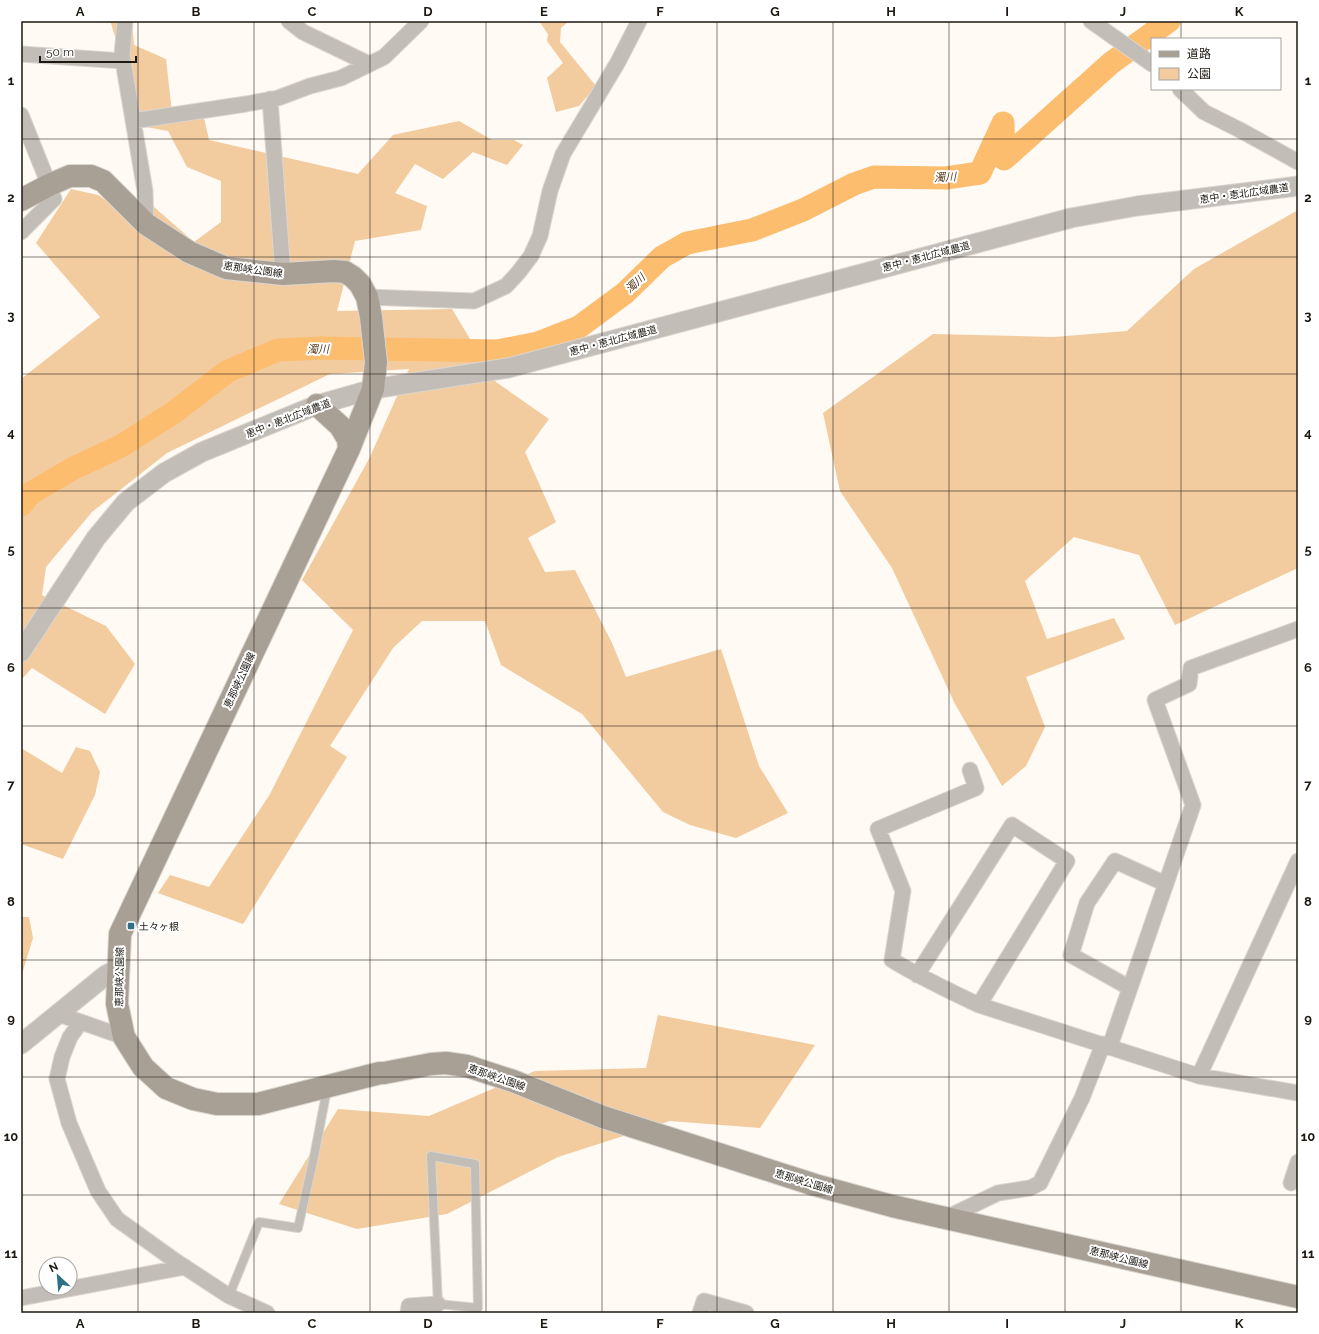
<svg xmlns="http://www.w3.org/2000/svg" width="1319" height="1334" viewBox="0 0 1319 1334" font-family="Raleway,'Noto Sans JP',sans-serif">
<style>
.green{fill:#f2cb9e}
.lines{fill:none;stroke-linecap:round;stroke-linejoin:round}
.river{stroke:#fcbd6f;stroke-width:23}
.service-casing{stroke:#dbd6cf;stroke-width:10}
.minor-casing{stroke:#dbd6cf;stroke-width:17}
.tertiary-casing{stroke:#dbd6cf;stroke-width:21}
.secondary-casing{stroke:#dbd6cf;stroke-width:24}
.service{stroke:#c3bdb7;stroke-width:8}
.minor{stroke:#c3bdb7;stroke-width:15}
.tertiary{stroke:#c3bdb7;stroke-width:19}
.secondary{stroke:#a89f95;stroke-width:22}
.grid{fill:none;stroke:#1d1812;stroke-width:1;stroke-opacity:0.55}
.poi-dot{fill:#2f7084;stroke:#fff;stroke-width:1.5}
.labels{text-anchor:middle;stroke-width:4;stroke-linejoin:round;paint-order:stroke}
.street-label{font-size:10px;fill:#1d1812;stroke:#fff}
.poi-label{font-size:10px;fill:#1d1812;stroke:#fff;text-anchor:start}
.water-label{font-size:11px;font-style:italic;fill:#553b1a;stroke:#fff}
.neatline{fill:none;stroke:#1d1812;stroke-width:1.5}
.grid-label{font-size:13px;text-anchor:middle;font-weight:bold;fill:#1d1812}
</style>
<rect width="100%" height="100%" fill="#fffaf3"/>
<path class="green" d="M98 21H132L134 45 166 59 173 121 204 118 209 140 358 174 393 135 459 121 492 140H514L523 145 507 165 473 152 443 179 415 164 395 193 427 206 421 230 355 241 337 311 452 309 496 382 549 419 525 452 556 522 528 538 545 572 575 570 612 643 626 677 721 649 759 766 788 813 736 838 690 825 663 812 582 714 501 665 485 621H422L393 648 330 746 347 757 243 924 158 893 170 875 209 887 270 794 353 630 302 580 370 457 409 369 330 374 167 453 92 512 46 567 42 595 106 626 135 664 105 714 32 668 21 680V379L100 317 36 243 71 189 98 195 141 224 154 207 194 242 221 222V181L187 167 168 131 141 126 111 23Z
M539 21H569L561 28 560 42 596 86 579 106 556 112 547 78 563 63 547 41 548 34Z
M1298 210V568L1175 625 1139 555 1074 537 1025 581 1047 639 1114 618 1125 639 1026 677 1045 727 1026 766 1002 786 955 704 892 568 840 491 823 413 933 334 1054 337 1127 331 1194 269Z
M76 747 90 751 100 772 95 795 63 859 21 844V748L62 773Z
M21 917H29L33 938 21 977Z
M658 1015 815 1045 760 1128 670 1121 558 1157 447 1214 357 1229 279 1204 338 1109 429 1116 535 1071 646 1068Z"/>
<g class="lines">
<path class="river" d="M21 505 31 493 74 468 121 446 173 413 228 371 278 350 323 348 497 351 538 343 579 327 625 293 662 257 687 243 752 230 803 210 854 184 874 177 946 178 980 173 1003 123 1004 159 1111 63 1169 21"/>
<g class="service-casing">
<path id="service" d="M431 1156 475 1164 478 1308 438 1304Z
M229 1296 259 1222 298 1228 314 1157 327 1089"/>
</g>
<g class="minor-casing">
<path id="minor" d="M125 21 122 55 145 191 146 224
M289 21 303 32 369 64
M1091 21 1152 64
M21 54 123 61
M1180 89 1204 112 1240 130 1298 162
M270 99 283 274
M21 115 49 185 54 199 21 232
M133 121 246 104 278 98 310 86 341 78 384 57 421 21
M367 297 474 301 506 286 518 273 531 256 540 236 550 191 563 154 618 62 639 21
M970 770 976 788 878 829 903 891 892 960C920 977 949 991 979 1005L1199 1076 1298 1093
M917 975 1012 825 1067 861 979 1005
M1130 988 1071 955 1087 903 1115 861 1166 884
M58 1014 124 1037
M80 1023 70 1037 62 1057 57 1079 69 1123 98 1191 117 1219 174 1260 229 1296 267 1313
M1110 1046 1193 805 1155 700 1189 684 1191 668 1298 629
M1199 1076 1298 861
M1291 1183 1298 1162
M946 1218 998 1193 1030 1188 1040 1183 1082 1098 1103 1044
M21 1298 185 1267
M408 1313 409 1306 438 1304
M700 1313 704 1301 746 1313"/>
</g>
<g class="tertiary-casing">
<path id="tertiary" d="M21 652 96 538 126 502 164 473 202 452 317 405 373 389 508 368 1071 218 1137 206 1298 186
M21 1044 106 975 118 969"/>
</g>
<g class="secondary-casing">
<path id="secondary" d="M21 200 49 185 70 176H91L103 181 146 224 189 252 226 268 283 274 334 271 345 272 353 277 360 284 367 297 371 317 376 362 373 389 349 449 120 934 117 1004 124 1037 143 1067 166 1088 193 1099 217 1104H258L380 1073H384L431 1064 446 1063 467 1066 513 1081 603 1117 815 1185 892 1206 1298 1297
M317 405 340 426 348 439 349 449"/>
</g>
<use href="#service" class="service"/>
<use href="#minor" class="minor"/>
<use href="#tertiary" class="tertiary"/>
<use href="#secondary" class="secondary"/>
</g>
<path class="grid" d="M138 21V1313M254 21V1313M370 21V1313M486 21V1313M602 21V1313M717 21V1313M833 21V1313M949 21V1313M1065 21V1313M1181 21V39M1181 89V1313M21 139H1298M21 257H1298M21 374H1298M21 491H1298M21 608H1298M21 726H1298M21 843H1298M21 960H1298M21 1077H1298M21 1195H1298"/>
<rect class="poi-dot" x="127" y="922" width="8" height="8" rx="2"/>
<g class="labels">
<g class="street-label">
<text transform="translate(1244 193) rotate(-8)" y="4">恵中・恵北広域農道</text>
<text transform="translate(926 256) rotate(-15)" y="4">恵中・恵北広域農道</text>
<text transform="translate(253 269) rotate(8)" y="4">恵那峡公園線</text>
<text transform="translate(613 340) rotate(-15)" y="4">恵中・恵北広域農道</text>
<text transform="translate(288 418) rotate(-21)" y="4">恵中・恵北広域農道</text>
<text transform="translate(239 680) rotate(-65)" y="4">恵那峡公園線</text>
<text transform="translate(119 977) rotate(-89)" y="4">恵那峡公園線</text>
<text transform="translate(497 1077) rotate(19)" y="4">恵那峡公園線</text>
<text transform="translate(804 1181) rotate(17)" y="4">恵那峡公園線</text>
<text transform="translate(1119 1257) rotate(14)" y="4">恵那峡公園線</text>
</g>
<g class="poi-label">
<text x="139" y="930">土々ヶ根</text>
</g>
<g class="water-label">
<text transform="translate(945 177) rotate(-3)" y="4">濁川</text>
<text transform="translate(635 283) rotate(-43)" y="4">濁川</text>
<text transform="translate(318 349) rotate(-1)" y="4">濁川</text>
</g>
</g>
<rect width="1319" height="1334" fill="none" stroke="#ffffff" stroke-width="44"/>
<rect x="1151" y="38" width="130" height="52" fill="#ffffff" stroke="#a5a3a0"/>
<rect x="1159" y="51" width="20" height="6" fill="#a89f95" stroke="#a5a3a0"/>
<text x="1187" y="58" font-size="12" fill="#1d1812">道路</text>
<rect x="1159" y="68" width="20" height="12" fill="#f2cb9e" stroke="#a5a3a0"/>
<text x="1187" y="78" font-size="12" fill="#1d1812">公園</text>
<g transform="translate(58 1276) rotate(334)"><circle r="19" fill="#ffffff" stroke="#a5a3a0"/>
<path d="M0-3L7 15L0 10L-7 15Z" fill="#2f7084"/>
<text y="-6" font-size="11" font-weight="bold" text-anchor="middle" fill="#1d1812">N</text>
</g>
<path d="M40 56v6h96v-6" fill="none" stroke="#1d1812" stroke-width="2"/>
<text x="46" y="56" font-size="12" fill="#1d1812" stroke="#ffffff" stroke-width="3" paint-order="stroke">50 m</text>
<rect x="22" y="22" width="1275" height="1290" class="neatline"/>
<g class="grid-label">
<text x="80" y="16">A</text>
<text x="196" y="16">B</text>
<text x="312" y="16">C</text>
<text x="428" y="16">D</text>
<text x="544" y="16">E</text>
<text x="660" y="16">F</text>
<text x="775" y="16">G</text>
<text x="891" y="16">H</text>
<text x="1007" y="16">I</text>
<text x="1123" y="16">J</text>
<text x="1239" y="16">K</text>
<text x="11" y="85">1</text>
<text x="1308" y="85">1</text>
<text x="11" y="202">2</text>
<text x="1308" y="202">2</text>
<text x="11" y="320">3</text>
<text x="1308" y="320">3</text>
<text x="11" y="437">4</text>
<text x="1308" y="437">4</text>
<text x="11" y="554">5</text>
<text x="1308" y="554">5</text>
<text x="11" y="672">6</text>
<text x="1308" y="672">6</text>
<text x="11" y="789">7</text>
<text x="1308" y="789">7</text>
<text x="11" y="906">8</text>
<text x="1308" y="906">8</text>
<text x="11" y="1023">9</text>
<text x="1308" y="1023">9</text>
<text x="11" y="1141">10</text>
<text x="1308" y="1141">10</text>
<text x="11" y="1258">11</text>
<text x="1308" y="1258">11</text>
<text x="80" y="1328">A</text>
<text x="196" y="1328">B</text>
<text x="312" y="1328">C</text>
<text x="428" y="1328">D</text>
<text x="544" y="1328">E</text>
<text x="660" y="1328">F</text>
<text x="775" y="1328">G</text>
<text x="891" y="1328">H</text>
<text x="1007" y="1328">I</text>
<text x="1123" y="1328">J</text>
<text x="1239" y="1328">K</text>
</g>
</svg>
